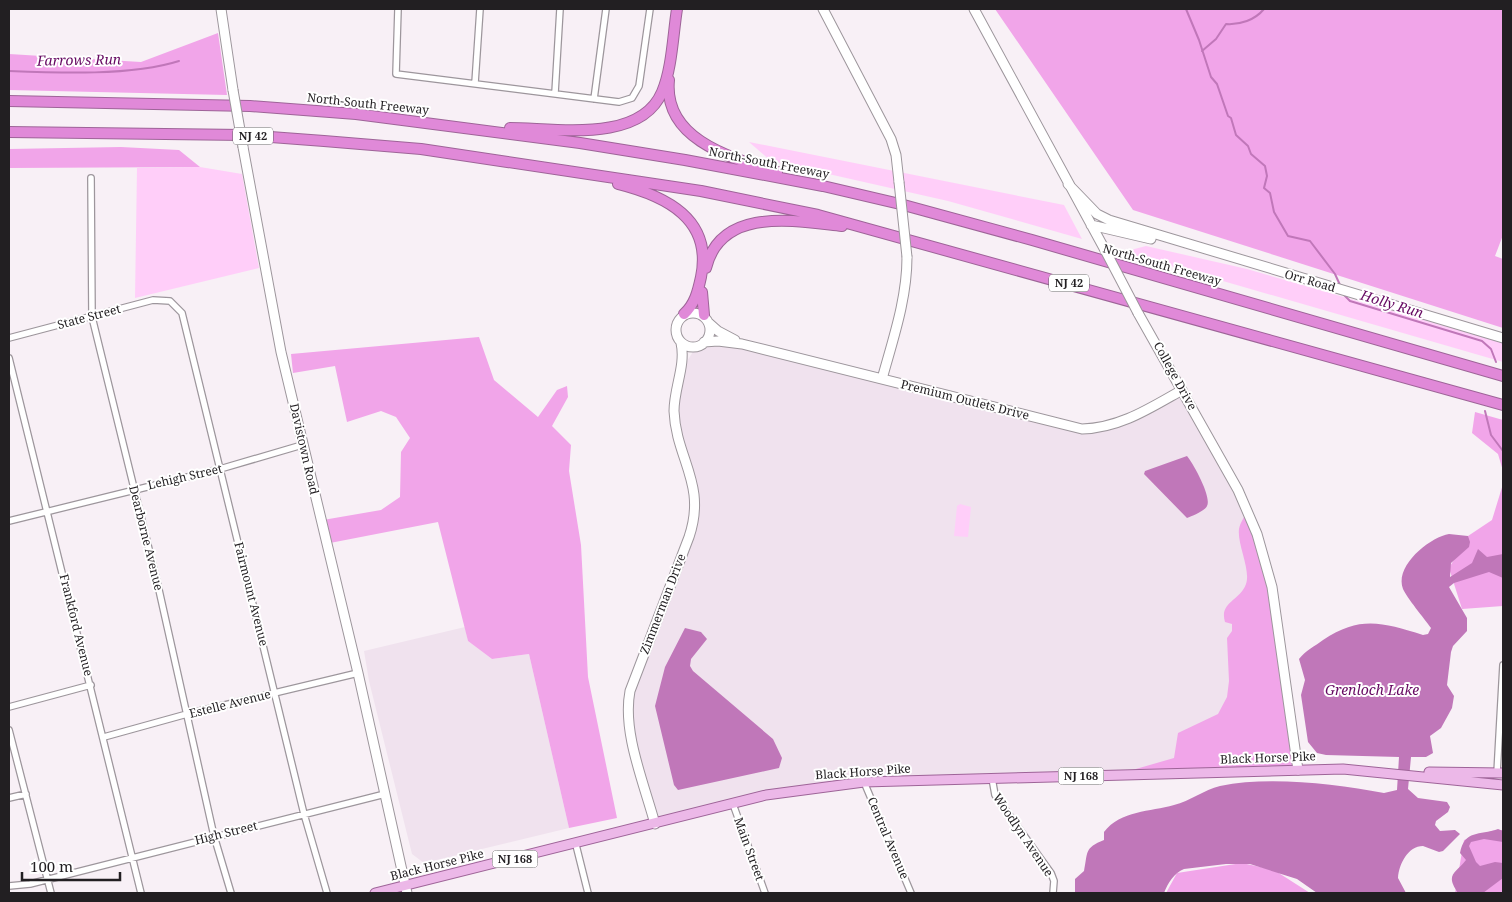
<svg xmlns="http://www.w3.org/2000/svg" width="1512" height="902" viewBox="0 0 1512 902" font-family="'Noto Serif',serif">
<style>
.built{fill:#f0e2ee}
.green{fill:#ffcef9}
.forest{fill:#f1a5e9}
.water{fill:#c077b9}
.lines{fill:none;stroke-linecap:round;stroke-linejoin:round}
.stream{stroke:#c077b9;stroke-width:2}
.street-casing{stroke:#9d969c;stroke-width:8}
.secondary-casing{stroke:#9d969c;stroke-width:11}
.primary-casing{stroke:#9e6498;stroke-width:11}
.highway-casing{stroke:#9e6498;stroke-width:12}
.street{stroke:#fff;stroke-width:5.5}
.secondary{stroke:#fff;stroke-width:9}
.primary{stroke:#ecb8e8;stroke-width:9}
.highway{stroke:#e089d8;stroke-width:10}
.secondary-bridge-casing{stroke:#9d969c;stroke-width:11;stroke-linecap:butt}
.secondary-bridge{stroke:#fff;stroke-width:9}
.labels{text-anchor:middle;stroke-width:4;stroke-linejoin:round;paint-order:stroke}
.shield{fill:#fff;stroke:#646264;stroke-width:1}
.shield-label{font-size:11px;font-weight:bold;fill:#221f22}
.street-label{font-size:12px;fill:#221f22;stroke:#fff}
.water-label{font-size:14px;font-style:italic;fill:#660962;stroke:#fff}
</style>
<rect width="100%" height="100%" fill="#f8f0f6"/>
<path class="built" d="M713 341 1023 415 1101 428 1182 390 1257 534 1298 770 919 780 797 790 655 824 628 709 695 513 675 418 684 366 696 347Z
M465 627 468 641 492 659 529 654 569 828 424 863 412 854 369 681 364 651Z"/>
<path class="green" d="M749 142 1064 205 1082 239 948 201 771 161Z
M200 167 242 174 259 268 135 298 137 168Z
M1146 246 1247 269 1503 343V362L1123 252Z
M960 504 971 507 968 537 954 536 957 506Z"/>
<path class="forest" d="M995 9H1503V235L1495 256 1503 259V328L1133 210Z
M218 33 227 95 9 90V54L141 62Z
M121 147 179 150 200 167 9 168V149Z
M479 337 494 380 538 417 557 390 567 386 568 397 552 426 571 445 569 471 581 545 588 677 617 818 569 828 529 654 492 659 468 641 438 522 330 543 323 520 381 510 400 497 401 452 410 438 396 417 381 411 347 422 335 366 293 373 291 354Z
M1475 412 1503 420V471L1498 454 1472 433Z
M1503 484V606L1462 609 1449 568 1468 536 1492 520Z
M1247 511 1265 556 1298 770 1115 775 1174 758 1178 733 1218 714 1227 697 1229 681 1227 638 1232 631V624L1225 622C1219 602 1240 601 1246 584 1251 570 1237 544 1239 529 1240 523 1245 516 1247 511Z
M1495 830H1503V893H1455L1464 840Z
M1242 863 1274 870 1310 893H1166L1177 873Z"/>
<path class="water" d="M1187 456C1193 463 1212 497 1207 506 1205 511 1192 516 1187 518L1144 474 1145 471Z
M1449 534 1468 536 1470 542 1469 547 1451 563 1450 577 1472 563 1478 549 1487 557 1503 554V578L1489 572 1454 583 1449 587 1467 618V631L1453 646 1451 652 1447 685 1454 696 1452 708 1441 728 1430 736 1433 753 1426 757H1411L1408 789 1418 798 1447 802 1450 807 1448 812 1436 821 1435 825 1440 831 1455 830 1460 834 1443 851 1439 852 1423 846C1408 846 1399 864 1398 878L1406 893H1317L1297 879 1250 864H1226L1184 869C1174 873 1168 883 1164 893H1075V879L1084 871C1088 852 1084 848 1104 840V832C1121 810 1150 812 1174 805 1190 801 1204 790 1220 786 1270 776 1334 784 1384 793L1397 790 1399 757 1326 755 1317 753 1308 742 1301 695 1305 680 1299 659C1305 651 1315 646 1323 640 1361 615 1383 623 1423 635L1428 634 1431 628C1424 618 1407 598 1403 589 1394 566 1430 537 1449 534Z
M685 628 701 632 707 639 691 659 690 666 693 671 773 739 782 758 779 768 678 790 674 785 655 706 665 667Z
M1498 829 1503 831V842L1484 839 1471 842 1469 846 1476 862 1480 866 1495 862 1503 863V878L1483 893H1458C1445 874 1455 874 1466 860L1460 853C1465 829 1479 836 1498 829Z"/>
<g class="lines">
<path class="stream" d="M1186 9 1199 40 1211 77 1217 84 1228 116 1231 118 1236 135 1248 146 1251 154 1265 166 1267 176 1264 188 1270 193 1274 212 1288 236 1310 241 1335 274 1340 285
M1202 51 1216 39 1226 24C1240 25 1255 20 1264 9
M9 71C58 73 132 76 179 61
M1344 295 1350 301 1482 341 1491 349 1496 362
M1485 411 1491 435 1503 451"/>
<g class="street-casing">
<path id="street" d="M398 9 396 74 619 102 632 98 639 86 650 9
M475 83 480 9
M555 93 560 9
M594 99 606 9
M91 178 92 317 159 590 214 836 231 893
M9 338 153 300 170 301 182 313 304 814 327 893
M9 358 141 893
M9 521 220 469 302 445
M9 707 91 685
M9 730 51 893
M104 737 187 714 358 673
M1497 773 1503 665
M992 778 995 795 1051 873 1054 881 1053 893
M864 782 911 893
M9 798 26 794
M733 804 765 893
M576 845 588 893
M9 886 30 884 385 794"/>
</g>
<g class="secondary-casing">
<path id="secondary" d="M221 9 233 90
M823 9 891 139 896 155 899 182
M974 9 1105 250
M243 147 281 352 358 673 407 893
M1068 184 1097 214 1109 220 1503 338
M1091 225 1151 239
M676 330a17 17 0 1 1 34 0a17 17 0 1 1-34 0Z
M1138 313 1238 490 1257 534 1272 587 1298 770
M709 323 718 331 735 340
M704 342 718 341 742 344 1082 429C1120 428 1150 408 1182 390
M882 379C893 339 907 299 907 257
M655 824C644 783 622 732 630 691L689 537C707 484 676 459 674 411 674 388 686 365 681 343"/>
</g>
<g class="primary-casing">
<path id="primary" d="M1429 772 1503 773
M375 893 766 795 864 782 1343 769 1503 785"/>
</g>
<g class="highway-casing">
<path id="highway" d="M669 80C663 140 732 158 777 172
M9 101 250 106 356 114 580 143 685 160 823 186 900 204 1032 240 1503 376
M510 128C554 128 640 144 662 92 672 69 673 34 677 9
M9 132 243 135 324 141 421 149 701 191 818 215 1503 405
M618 184C666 196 713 219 701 277 698 291 695 304 684 314
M706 268C721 206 796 221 842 226
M702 292 704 315"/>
</g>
<use href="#street" class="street"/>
<use href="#secondary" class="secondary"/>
<use href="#primary" class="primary"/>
<use href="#highway" class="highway"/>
<g class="secondary-bridge-casing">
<path id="secondary-bridge" d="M233 90 243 147
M899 182 907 257
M1105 250 1138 313"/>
</g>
<use href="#secondary-bridge" class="secondary-bridge"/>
</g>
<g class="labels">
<g class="shield">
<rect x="233" y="127.5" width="40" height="17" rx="4"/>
<rect x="1049" y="274.5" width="40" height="17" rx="4"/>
<rect x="1058.5" y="767.5" width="45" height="17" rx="4"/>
<rect x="492.5" y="850.5" width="45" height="17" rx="4"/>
</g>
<g class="shield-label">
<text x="253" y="140">NJ 42</text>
<text x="1069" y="287">NJ 42</text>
<text x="1081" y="780">NJ 168</text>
<text x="515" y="863">NJ 168</text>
</g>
<g class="street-label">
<text transform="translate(368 104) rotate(6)" y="4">North-South Freeway</text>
<text transform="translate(769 163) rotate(11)" y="4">North-South Freeway</text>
<text transform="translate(1162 265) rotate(16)" y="4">North-South Freeway</text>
<text transform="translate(1310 281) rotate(16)" y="4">Orr Road</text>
<text transform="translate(89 317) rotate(-15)" y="4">State Street</text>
<text transform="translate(1175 376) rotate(61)" y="4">College Drive</text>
<text transform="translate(965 400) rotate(14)" y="4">Premium Outlets Drive</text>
<text transform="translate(304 449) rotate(77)" y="4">Davistown Road</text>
<text transform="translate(185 477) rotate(-13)" y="4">Lehigh Street</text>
<text transform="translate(146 538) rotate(76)" y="4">Dearborne Avenue</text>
<text transform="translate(251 594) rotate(76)" y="4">Fairmount Avenue</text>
<text transform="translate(663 604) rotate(-69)" y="4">Zimmerman Drive</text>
<text transform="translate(76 625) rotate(76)" y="4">Frankford Avenue</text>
<text transform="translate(230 704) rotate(-14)" y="4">Estelle Avenue</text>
<text transform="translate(1268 758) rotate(-2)" y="4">Black Horse Pike</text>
<text transform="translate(863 772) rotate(-4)" y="4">Black Horse Pike</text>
<text transform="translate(226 833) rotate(-14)" y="4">High Street</text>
<text transform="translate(1023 835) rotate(56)" y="4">Woodlyn Avenue</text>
<text transform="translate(888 838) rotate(67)" y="4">Central Avenue</text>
<text transform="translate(749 849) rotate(70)" y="4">Main Street</text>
<text transform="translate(437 865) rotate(-14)" y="4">Black Horse Pike</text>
</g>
<g class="water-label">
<text transform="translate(79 60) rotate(-1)" y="5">Farrows Run</text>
<text transform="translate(1392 304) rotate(17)" y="5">Holly Run</text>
<text x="1372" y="695">Grenloch Lake</text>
</g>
</g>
<rect width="1512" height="902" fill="none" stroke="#221f22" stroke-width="20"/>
<path d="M22 872v8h98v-8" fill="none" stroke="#221f22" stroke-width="2.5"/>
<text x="30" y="872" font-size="15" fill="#221f22" stroke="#ffffff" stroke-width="4" paint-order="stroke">100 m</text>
</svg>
